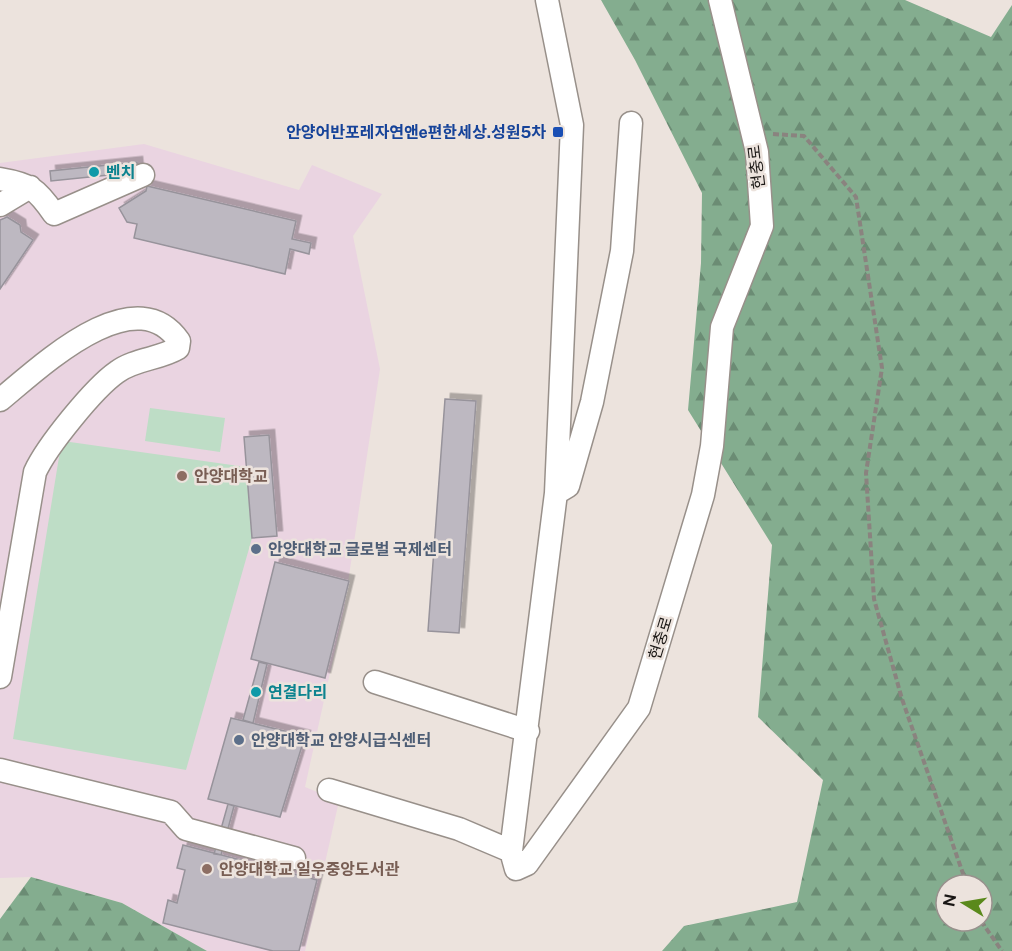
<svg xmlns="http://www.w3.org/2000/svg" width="1012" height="951" viewBox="0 0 1012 951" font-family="'Public Sans','Noto Sans KR',sans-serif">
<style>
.education{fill:#ead4e1}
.forest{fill:url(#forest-firs);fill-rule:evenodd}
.park{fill:#beddc6}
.building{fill:#bdb8c1;stroke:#97939b;stroke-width:1.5;filter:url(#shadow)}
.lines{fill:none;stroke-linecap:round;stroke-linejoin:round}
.minor-casing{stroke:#98908a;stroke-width:25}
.path{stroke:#8a837f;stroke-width:4;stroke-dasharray:6 3;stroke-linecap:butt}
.minor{stroke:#fff;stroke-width:22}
.transit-dot{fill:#1a4fb4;stroke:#ece3dd;stroke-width:2}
.culture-dot{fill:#0f9aa8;stroke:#ece3dd;stroke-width:2}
.education-dot{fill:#8d6e63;stroke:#ece3dd;stroke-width:2}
.service-dot{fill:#5c6f8a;stroke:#ece3dd;stroke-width:2}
.labels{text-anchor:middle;stroke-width:5;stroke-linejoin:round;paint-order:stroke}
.transit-label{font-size:16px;font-weight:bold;fill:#164399;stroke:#ece3dd;text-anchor:end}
.street-label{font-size:16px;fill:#191614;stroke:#ece3dd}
.culture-label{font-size:16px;font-weight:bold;fill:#0d838f;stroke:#ece3dd;text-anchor:start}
.education-label{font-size:16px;font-weight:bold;fill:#785e54;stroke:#ece3dd;text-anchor:start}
.service-label{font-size:16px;font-weight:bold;fill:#4e5e75;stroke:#ece3dd;text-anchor:start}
</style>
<defs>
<pattern id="forest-firs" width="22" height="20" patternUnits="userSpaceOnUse" patternTransform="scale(1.5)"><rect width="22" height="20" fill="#84ad8f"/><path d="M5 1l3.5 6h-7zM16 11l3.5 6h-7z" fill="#6b8c74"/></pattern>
<filter id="shadow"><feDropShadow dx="5.5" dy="-5.5" stdDeviation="0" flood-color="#0004"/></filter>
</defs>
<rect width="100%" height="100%" fill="#ece3dd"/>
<path class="education" d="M144 144 299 190 312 165 382 194 353 236 380 369 344 609 305 787 339 801 305 951H207L122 903 31 877 0 878V163Z"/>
<path class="forest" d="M601 0H905L991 37 1012 5V951H662L684 926 797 902 823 780 758 717 772 545 688 410 701 263 702 193 635 60ZM946 885H982V921H946Z
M31 877 122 903 207 951H0V919Z"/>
<path class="park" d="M150 408 225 418 220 452 145 441Z
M63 441 246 467 252 538 186 770 13 739 60 451Z"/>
<path class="building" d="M137 162 138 172 51 181 50 171Z
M147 186 296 221 292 239 311 243 309 254 290 249 285 274 134 238 137 224 127 222 119 208 146 191Z
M7 217 20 225 21 232 33 240 0 289V220Z
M445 399 476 401 459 633 428 631Z
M269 435 277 536 252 538 244 437Z
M275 562 349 581 325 678 251 659Z
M259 662 267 664 253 723 243 720Z
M231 718 305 736 280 817 208 799Z
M228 804 234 806 221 855 214 854Z
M183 845 317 880 299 951H273L163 923 168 900 177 903 185 870 177 868Z"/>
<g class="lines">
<g class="minor-casing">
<path id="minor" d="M547 0 572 125 570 172 556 493 511 851 516 869 527 864 639 708 703 495 712 446 722 327 762 226 757 152 720 0
M0 179C30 184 37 189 54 214L143 175
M0 205 30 187
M0 400C38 369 134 276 179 341L178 348C160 359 134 359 117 372 94 388 47 446 35 472L0 677
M558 492 568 486 592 402 622 251 631 123
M375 682 528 731
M0 770 171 812 186 829 294 858
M329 790 459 829 511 851"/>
</g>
<path class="path" d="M773 134 804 136 856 197 882 368 866 473 874 599 902 699 967 885
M981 921 1002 951"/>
<use href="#minor" class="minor"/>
</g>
<rect class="transit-dot" x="552" y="126" width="12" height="12" rx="3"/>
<g class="culture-dot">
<circle cx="94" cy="172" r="6"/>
<circle cx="256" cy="692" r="6"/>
</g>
<g class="education-dot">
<circle cx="182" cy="476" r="6"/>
<circle cx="207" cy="869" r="6"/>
</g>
<g class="service-dot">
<circle cx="256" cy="549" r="6"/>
<circle cx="239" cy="740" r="6"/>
</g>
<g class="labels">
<g class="transit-label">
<text x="546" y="138">안양어반포레자연앤e편한세상.성원5차</text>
</g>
<g class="street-label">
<text transform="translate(756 167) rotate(-97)" y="6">현충로</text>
<text transform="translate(660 638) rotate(-73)" y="6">현충로</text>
</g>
<g class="culture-label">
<text x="106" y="178">벤치</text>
<text x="268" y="698">연결다리</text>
</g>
<g class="education-label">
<text x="194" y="482">안양대학교</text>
<text x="219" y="875">안양대학교 일우중앙도서관</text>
</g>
<g class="service-label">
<text x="268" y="555">안양대학교 글로벌 국제센터</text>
<text x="251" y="746">안양대학교 안양시급식센터</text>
</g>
</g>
<g transform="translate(964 903) rotate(281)"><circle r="28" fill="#ece3dd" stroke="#98918d" stroke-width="1.5"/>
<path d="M0-4.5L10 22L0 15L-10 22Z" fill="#5a891b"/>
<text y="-9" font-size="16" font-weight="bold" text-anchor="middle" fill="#191614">N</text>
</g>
</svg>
